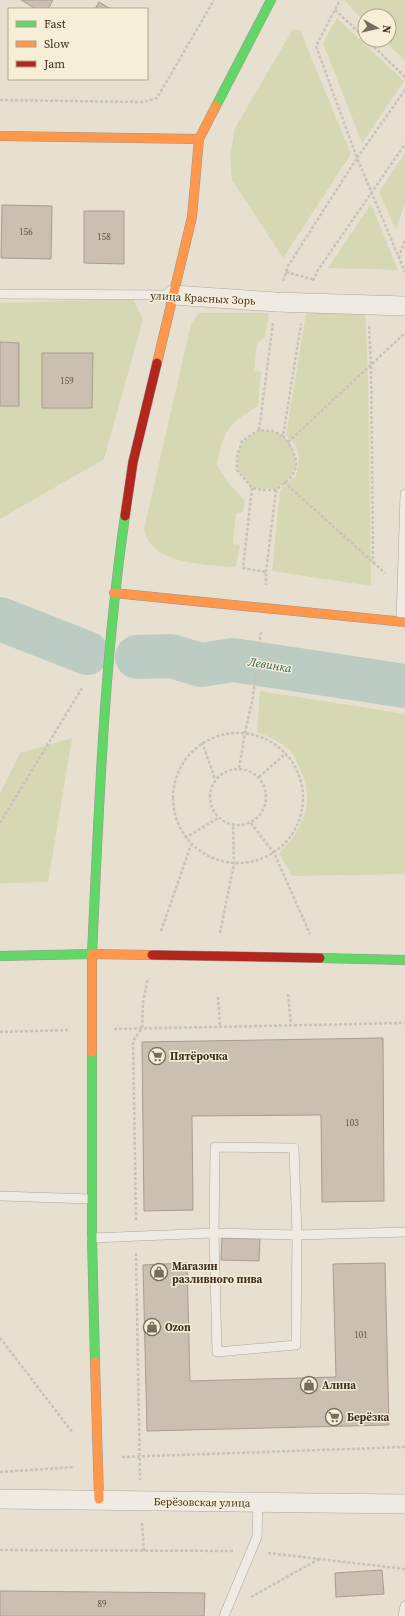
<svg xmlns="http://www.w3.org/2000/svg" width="405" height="1616" viewBox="0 0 405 1616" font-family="'Source Serif 4',serif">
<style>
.green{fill:#d6d7b3}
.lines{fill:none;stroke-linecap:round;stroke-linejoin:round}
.river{stroke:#bcccc2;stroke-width:44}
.building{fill:#cbbfb2;stroke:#a89c90}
.lane-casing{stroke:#ada599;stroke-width:10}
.street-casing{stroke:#ada599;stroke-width:20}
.fast-casing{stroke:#9c958a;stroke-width:10}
.slow-casing{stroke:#9c958a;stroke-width:10}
.jam-casing{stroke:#9c958a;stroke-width:10}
.path{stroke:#c8c2b9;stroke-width:2.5;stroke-dasharray:3 2;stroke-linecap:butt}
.lane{stroke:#efebe3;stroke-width:9}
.street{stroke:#efebe3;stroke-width:19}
.fast{stroke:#63d668;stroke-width:9}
.slow{stroke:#ff974d;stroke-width:9}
.jam{stroke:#b3261e;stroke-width:9}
.labels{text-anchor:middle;stroke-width:3;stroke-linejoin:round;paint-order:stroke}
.number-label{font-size:9px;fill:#605244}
.street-label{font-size:11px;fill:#3d2e20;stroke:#f7eed8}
.poi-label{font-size:11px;font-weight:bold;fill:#3d2e20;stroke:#f7eed8;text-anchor:start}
.water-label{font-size:12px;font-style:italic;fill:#2f5d5a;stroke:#f7eed8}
</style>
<rect width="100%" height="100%" fill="#e7e0d1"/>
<path class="green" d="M344 0H405V61L384 40H389V16H365V22Z
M337 18 404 81 362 143 323 43Z
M293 29 300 30 351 154 283 258 232 180 230 157 235 128Z
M405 153V203L396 230 379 192Z
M371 204 398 270 328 268Z
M133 299 143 319 104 459 0 519V303Z
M307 307 365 308 368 373 371 586 272 571 280 490 296 476 299 459 296 445 286 435Z
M199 313H269L265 337 257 343 254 371 261 372 258 406C229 423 222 432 217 465L228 482 245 501 243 512 236 513 233 544 240 545 236 567C208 565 150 565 144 529L191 324Z
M259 431C267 431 276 431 283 436 292 444 299 462 292 474 289 479 281 484 276 489L252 487 238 470V456L243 442Z
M260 691 405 714V874L292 876 279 853C304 829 317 798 298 765 296 760 293 753 289 749 279 741 268 736 257 732Z
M72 738 48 882 0 883V793L20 753Z"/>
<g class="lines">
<path class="river" d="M0 619 87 653
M137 657 171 656 201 665 233 660 405 686"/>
</g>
<path class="building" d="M21 0H53L48 9H36Z
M99 2 111 9H95Z
M2 205 52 206 51 259 1 258Z
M84 211H124V264L84 263Z
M0 342 19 343V406H0Z
M42 353H93L92 408H42Z
M383 1038 384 1201 322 1202 321 1115 192 1116 193 1210 144 1211 142 1042Z
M222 1238 260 1239 259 1261 221 1260Z
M187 1263 190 1381 336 1377 333 1264 385 1263 389 1425 147 1431 143 1265Z
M382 1570 384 1594 336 1597 335 1573Z
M0 1591 205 1593 204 1616H0Z"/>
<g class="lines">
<g class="lane-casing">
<path id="lane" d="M0 294 173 295
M401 622 405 494
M215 1147 294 1148 297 1235 296 1345 217 1352 214 1233Z
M0 1196 91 1199
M92 1238 214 1233 297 1235 405 1232
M224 1616 257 1537 258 1503
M403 1616 405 1606"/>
</g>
<g class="street-casing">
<path id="street" d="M173 295 276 302 405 306
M0 1499 405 1504"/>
</g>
<g class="fast-casing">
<path id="fast" d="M216 106 271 0
M0 956 92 954C99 808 104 661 125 516
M320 958 405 960
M92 1052V1238L95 1362"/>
</g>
<g class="slow-casing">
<path id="slow" d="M0 136 199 139
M157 363 192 217 199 139 216 106
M114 593 405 622
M92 1052V954L152 955
M95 1362 99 1499"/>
</g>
<g class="jam-casing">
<path id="jam" d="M125 516 133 462 157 363
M152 955 320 958"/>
</g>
<path class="path" d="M335 10 365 38
M367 40 405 77
M405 90 357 158 405 272
M0 100 142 102 157 98 214 0
M399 258 405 239
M286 272 315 280
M283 281 288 266 357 158 316 46 340 0
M313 281 318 270 405 144
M369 326 371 365 373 562
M259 430 273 323
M288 442 405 333
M284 482 385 573
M252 488 243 568 266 572V585
M276 490H265L252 488 237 470V456L242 441 259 430 273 431 283 436
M266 572 276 490C281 485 290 480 293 474 301 461 291 446 283 436L301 324
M173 798a65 65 0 1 1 130 0a65 65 0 1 1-130 0Z
M202 742 215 779
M239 768 245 733 253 697 261 632
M210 797a28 28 0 1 1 56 0a28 28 0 1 1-56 0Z
M259 777 286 753
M0 823 82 688
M251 823 274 853 310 934
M185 838 218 818
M161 931 191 845
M220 933 234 864 233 826
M288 994 291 1024
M218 997 220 1026
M114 1029 405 1023
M0 1032 69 1030
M136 1220 133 1041 142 1028 143 1002 148 978
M136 1253 140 1480
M0 1338 73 1433
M122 1457 405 1447
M0 1472 75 1467
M142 1523 144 1551
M0 1550 233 1551
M268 1553 405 1569
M251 1597 319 1559"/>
<use href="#lane" class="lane"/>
<use href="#street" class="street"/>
<use href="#fast" class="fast"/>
<use href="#slow" class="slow"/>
<use href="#jam" class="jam"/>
</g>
<defs>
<g id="supermarket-ring" transform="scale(0.9)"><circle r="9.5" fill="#f7eed8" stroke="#786c5e" stroke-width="1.5"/><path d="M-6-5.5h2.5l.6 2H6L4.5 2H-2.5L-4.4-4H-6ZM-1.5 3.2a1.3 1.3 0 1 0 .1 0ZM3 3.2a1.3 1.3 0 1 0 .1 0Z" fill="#786c5e"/></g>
<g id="shop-ring" transform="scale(0.9)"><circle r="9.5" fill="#f7eed8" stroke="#786c5e" stroke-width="1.5"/><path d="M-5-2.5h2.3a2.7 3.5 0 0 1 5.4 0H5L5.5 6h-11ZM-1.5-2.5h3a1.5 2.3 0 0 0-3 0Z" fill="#786c5e"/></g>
</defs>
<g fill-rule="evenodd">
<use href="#supermarket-ring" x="157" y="1056"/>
<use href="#shop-ring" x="159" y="1272"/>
<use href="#shop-ring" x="152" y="1327"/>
<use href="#shop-ring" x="309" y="1385"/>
<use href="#supermarket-ring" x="334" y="1417"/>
</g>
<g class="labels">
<g class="number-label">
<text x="26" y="235">156</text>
<text x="104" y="240">158</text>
<text x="67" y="384">159</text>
<text x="352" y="1126">103</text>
<text x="361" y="1338">101</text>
<text x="102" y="1607">89</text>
</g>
<g class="street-label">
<text transform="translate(203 298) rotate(3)" y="4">улица Красных Зорь</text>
<text transform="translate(202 1502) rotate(1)" y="4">Берёзовская улица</text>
</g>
<g class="poi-label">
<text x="170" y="1060">Пятёрочка</text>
<text x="172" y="1270">Магазин<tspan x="172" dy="13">разливного пива</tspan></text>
<text x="165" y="1331">Ozon</text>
<text x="322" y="1389">Алина</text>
<text x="347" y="1421">Берёзка</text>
</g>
<g class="water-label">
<text transform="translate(270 665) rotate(9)" y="4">Левинка</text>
</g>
</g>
<rect x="8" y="8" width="140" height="72" fill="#f7eed8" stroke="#ada18e"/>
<rect x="16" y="21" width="20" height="6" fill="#63d668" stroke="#ada18e"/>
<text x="44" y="28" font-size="12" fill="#3d2e20">Fast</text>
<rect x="16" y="41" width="20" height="6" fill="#ff974d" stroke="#ada18e"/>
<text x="44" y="48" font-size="12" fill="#3d2e20">Slow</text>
<rect x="16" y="61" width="20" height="6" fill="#b3261e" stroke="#ada18e"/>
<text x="44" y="68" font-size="12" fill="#3d2e20">Jam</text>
<g transform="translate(377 28) rotate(98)"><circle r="19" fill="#f7eed8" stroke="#ada18e"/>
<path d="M0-3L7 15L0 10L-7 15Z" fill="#786c5e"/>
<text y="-6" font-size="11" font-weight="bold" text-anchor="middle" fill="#3d2e20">N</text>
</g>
</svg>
